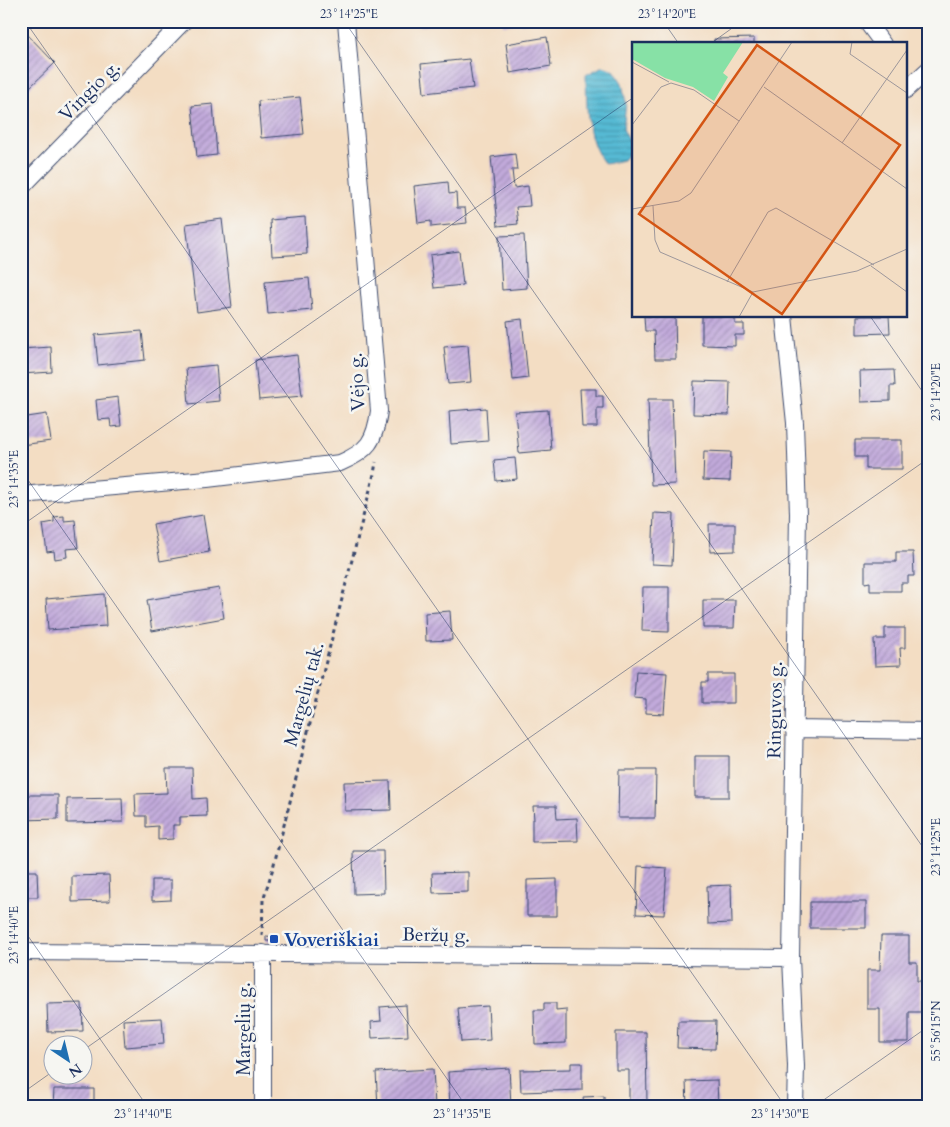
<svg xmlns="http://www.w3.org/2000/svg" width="950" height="1127" viewBox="0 0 950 1127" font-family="Cardo,serif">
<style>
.water{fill:url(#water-rules);stroke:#387499}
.building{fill:url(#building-hatch)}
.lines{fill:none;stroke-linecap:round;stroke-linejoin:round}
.street-casing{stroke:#3b496d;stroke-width:18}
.path{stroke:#3b496d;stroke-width:3;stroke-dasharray:4 4;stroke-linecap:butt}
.street{stroke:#fff;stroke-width:16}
.ticks{fill:none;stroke:#1b2f5e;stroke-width:1;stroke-opacity:0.45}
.transit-dot{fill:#1a4fb4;stroke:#f6f6f2;stroke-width:2}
.labels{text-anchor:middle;stroke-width:5;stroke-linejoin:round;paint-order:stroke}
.street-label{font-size:19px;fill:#1b2f5e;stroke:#f6f6f2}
.transit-label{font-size:19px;font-weight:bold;fill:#164399;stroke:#f6f6f2;text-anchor:start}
.inset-road{fill:none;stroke:#9d979b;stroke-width:1}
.view{fill:#d45514;fill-opacity:0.15;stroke:#d45514;stroke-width:2.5}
.inset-edge{fill:none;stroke:#1b2f5e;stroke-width:2.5}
.neatline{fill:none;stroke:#1b2f5e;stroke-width:2}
.ticks-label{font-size:12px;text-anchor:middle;fill:#1b2f5e}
</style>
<defs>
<pattern id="water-rules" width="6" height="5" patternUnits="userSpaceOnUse" patternTransform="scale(1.25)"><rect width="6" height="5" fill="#56bad4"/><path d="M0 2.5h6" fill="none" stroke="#4698af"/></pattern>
<pattern id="building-hatch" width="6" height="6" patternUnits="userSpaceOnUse" patternTransform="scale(1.25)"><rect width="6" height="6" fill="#c2aadb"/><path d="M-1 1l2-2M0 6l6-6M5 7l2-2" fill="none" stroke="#9d8bb5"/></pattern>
</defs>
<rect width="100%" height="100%" fill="#f6f6f2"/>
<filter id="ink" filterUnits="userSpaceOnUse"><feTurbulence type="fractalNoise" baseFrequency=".02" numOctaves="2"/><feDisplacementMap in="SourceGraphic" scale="10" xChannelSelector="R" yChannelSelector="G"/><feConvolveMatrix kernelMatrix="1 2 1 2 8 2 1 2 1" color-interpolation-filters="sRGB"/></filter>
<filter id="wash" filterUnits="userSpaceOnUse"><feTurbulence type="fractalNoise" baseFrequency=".0096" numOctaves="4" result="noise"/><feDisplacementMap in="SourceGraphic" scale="20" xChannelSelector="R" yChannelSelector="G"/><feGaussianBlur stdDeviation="1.12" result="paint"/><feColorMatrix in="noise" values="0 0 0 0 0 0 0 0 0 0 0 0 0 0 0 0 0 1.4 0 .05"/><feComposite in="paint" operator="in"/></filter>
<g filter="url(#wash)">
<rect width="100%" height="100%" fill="#f3ddc3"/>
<path class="water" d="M603 66 614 70 622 83 626 103 623 129 633 148 623 160 605 164C585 140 587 104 586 75Z"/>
<g id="blocks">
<path class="building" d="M419 21H452V23L420 26Z
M503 21H525V23L503 25Z
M24 31 55 63 29 88 21 80V34Z
M547 37 551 66 510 73 506 44Z
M754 38V44H714V39Z
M469 59 473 88 424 93 421 64Z
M300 97 304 134 261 138 258 101Z
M213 104 217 155 197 157 192 106Z
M515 154 517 170H512L514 188 528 186 530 206 516 207 518 224 498 226 491 157Z
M448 182 449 194 456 193 457 208H465L467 223 431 227V221L418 223 414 186Z
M305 217 307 254 272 256 270 220Z
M222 219 232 307 197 312 186 224Z
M524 235 527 288 502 290 499 236Z
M459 251 463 285 434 288 430 255Z
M309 278 312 310 268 314 265 282Z
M644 316H675L676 359H655L654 331H645Z
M702 316H735V324H744V335H735V346L702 345Z
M857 316H889L890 333 857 334Z
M522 319 528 378 513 380 507 321Z
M142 331 145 360 98 365 95 335Z
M468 345 471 382 448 384 444 347Z
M51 347 52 372 21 374V349Z
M297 355 302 396 259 400 255 360Z
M216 365 219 401 189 404 186 368Z
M894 370 895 386H890V401L861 402 860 371Z
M694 381 730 382 729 415 693 414Z
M580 389H596V396H603V408H597V427H582Z
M118 397 121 426 111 427 110 419 98 420 96 400Z
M648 399H672L675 484 651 485Z
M486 408 488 441 451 444 449 411Z
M548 410 551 450 519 453 515 412Z
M47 414 51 441 21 445V418Z
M855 440H902V469H866V457H855Z
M704 451 731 452 730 481 703 480Z
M515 458 517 479 496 481 494 460Z
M654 513 674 514 672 565 652 564Z
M203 515 209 552 160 561 153 524Z
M64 516V521L75 520 78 548 66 549 67 557 55 559 54 551 47 552 43 524 54 522V517Z
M709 524H735V551L710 552Z
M896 552H913L914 576H908V583H901V591H870V582L865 583V562H896Z
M643 587H669V632L642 631Z
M219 588 224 618 152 631 147 600Z
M104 594 106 626 48 630 46 599Z
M703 600H735L734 628H703Z
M450 611 452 640 426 641 425 613Z
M885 628H905V648H900L901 665 875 666 874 639H885Z
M636 671 667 673 664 714 646 713V699L634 698Z
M708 674H734V703H702V682H708Z
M695 756H729V797H695Z
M166 768H192L193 799 206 798 207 816 180 817V825H173V839L158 840V826L146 827V816H136L135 794 167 793Z
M619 770H656L655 818H618Z
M390 781 391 810 345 811 344 782Z
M21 795H58V819L21 820Z
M122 798 123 822 67 823V799Z
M533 806H556L557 819 577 818 578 841 532 842V820H534Z
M353 851H383L384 893 354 894Z
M638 866 667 868 664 915 636 914Z
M21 871H37L38 897H21Z
M468 872V892L433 893 432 873Z
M109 875 110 901 72 902V876Z
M557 879V916H527V880Z
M152 880H171V900L152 901Z
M731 885 732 923 708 924 707 886Z
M810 902H866V928H810Z
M266 936 278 937V941H266Z
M881 936H909V962H917V981H921V1012H909V1042H880V1009H867V970H880Z
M82 1003 83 1031 48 1032 47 1004Z
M544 1003H556V1010L566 1009V1043L535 1044 534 1010H544Z
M406 1005 408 1036 372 1038 371 1022 381 1021 380 1007Z
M488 1006 490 1040 461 1042 458 1008Z
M162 1018 164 1044 125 1047 123 1020Z
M678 1021H716L715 1049 677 1048Z
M616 1032H646L647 1106H629V1070H616Z
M571 1063H582V1090L521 1092 520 1070 571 1069Z
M509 1068 511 1106H450L448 1072Z
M433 1069 435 1106H378L376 1072Z
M717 1080 718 1106H687L686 1081Z
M54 1089H94V1106H53Z
M604 1096V1106H584L583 1097Z"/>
</g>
</g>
<g filter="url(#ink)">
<use href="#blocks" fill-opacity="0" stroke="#3b496d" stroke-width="1"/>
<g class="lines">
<g class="street-casing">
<path id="street" d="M866 21 883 44
M906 90 929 69
M21 188 184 21
M784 316 795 423 798 514 791 958 796 1066 795 1106
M21 495 207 479 340 463C368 451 375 441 379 411L346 21
M793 729 929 731
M21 952 791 958
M263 953V1106"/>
</g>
<path class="path" d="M262 936 263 900 273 868 374 474 376 462"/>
<use href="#street" class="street"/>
</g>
</g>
<path class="ticks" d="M25 21 785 1106M344 21 929 856M663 21 679 44M710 44 742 21M870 316 929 401M21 470 466 1106M21 526 634 97M21 926 147 1106M82 1051 929 458M21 1094 52 1072M815 1106 929 1026"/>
<rect class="transit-dot" x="269" y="934" width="10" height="10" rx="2.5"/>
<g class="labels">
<g class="street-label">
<text transform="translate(89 90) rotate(-45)" y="7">Vingio g.</text>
<text transform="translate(356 382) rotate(-93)" y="7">Vėjo g.</text>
<text transform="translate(303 694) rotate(-75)" y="7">Margelių tak.</text>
<text transform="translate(774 710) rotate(-89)" y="7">Ringuvos g.</text>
<text transform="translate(436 934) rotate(1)" y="7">Beržų g.</text>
<text transform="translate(243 1029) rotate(-90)" y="7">Margelių g.</text>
</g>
<g class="transit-label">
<text x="284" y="946">Voveriškiai</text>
</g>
</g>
<g transform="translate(632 42)">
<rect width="275" height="275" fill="#f3ddc3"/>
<path d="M0 0H111L91 31 96 35 82 59 61 45 33 36 0 17Z" fill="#87e1a6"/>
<path class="inset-road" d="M220 0 218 12 275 51M0 20 37 40M132 45 275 147M0 83 29 45 39 41 62 48 107 79M210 101 275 8M21 164 23 198 28 210 121 250 225 229 275 207M0 167 47 159 59 151 160 0M239 224 275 250M95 240 136 170 144 166 242 223M107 275 121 250"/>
<path class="view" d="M125 3 268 103 150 272 7 172Z"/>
<rect width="275" height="275" class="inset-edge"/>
</g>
<rect width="950" height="1127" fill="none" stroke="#f6f6f2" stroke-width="55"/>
<g transform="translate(68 1060) rotate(145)"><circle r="24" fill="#f6f6f2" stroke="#9ea6b7"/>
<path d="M0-4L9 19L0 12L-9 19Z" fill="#1f6fb2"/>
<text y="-8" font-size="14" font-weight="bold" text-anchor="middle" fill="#1b2f5e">N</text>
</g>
<rect x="28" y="28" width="894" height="1072" class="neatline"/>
<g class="ticks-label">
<text x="349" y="18">23°14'25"E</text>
<text x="667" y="18">23°14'20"E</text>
<text transform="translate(936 392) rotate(-90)" y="4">23°14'20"E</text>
<text transform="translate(14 479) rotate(-90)" y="4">23°14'35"E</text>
<text transform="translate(936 847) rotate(-90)" y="4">23°14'25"E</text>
<text transform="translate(14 935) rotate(-90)" y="4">23°14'40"E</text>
<text transform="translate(936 1031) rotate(-90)" y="4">55°56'15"N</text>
<text x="143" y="1118">23°14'40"E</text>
<text x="462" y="1118">23°14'35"E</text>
<text x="780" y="1118">23°14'30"E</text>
</g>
</svg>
